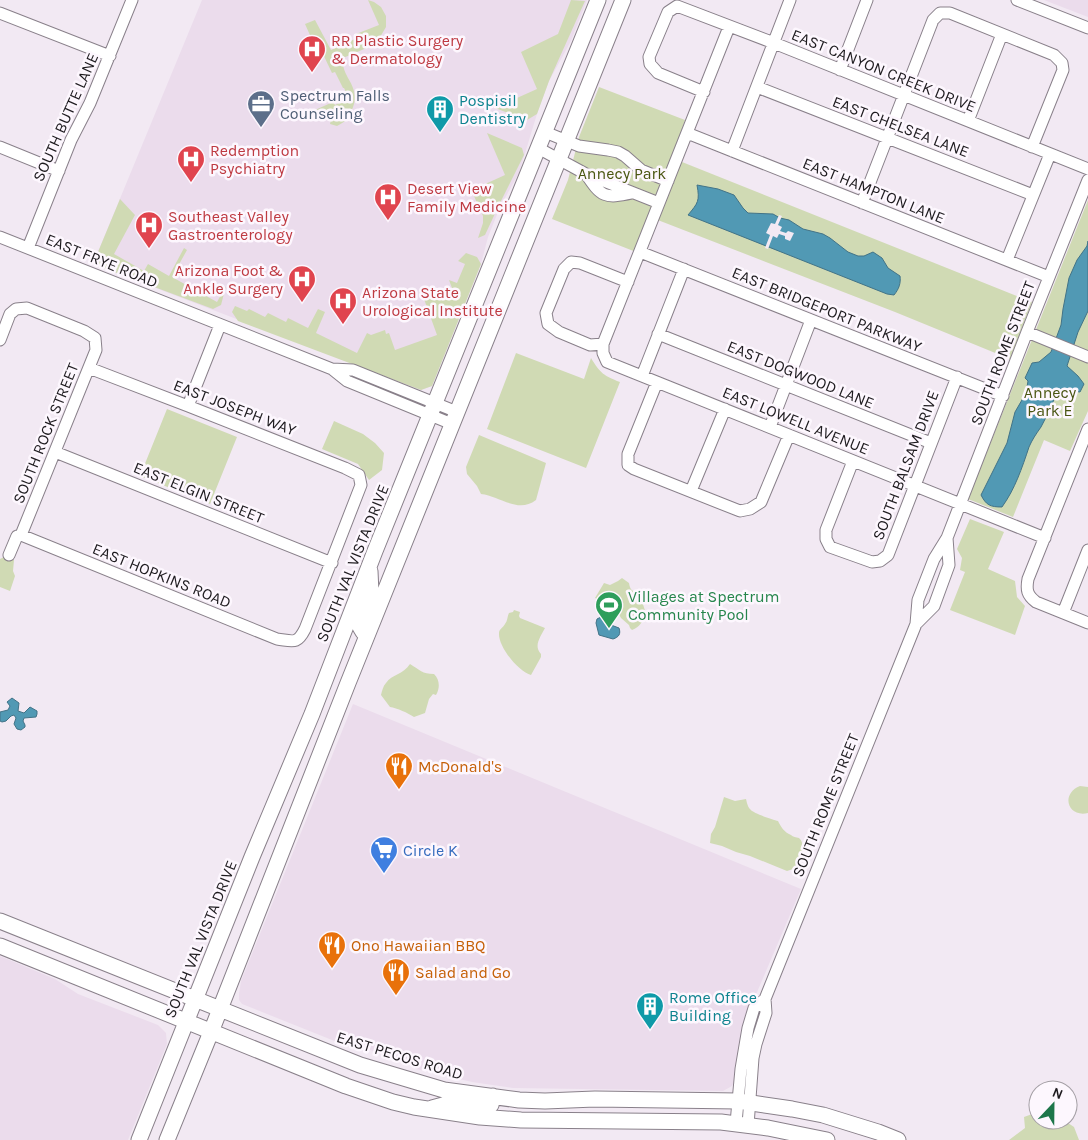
<svg xmlns="http://www.w3.org/2000/svg" width="1088" height="1140" viewBox="0 0 1088 1140" font-family="Karla,sans-serif">
<style>
.built{fill:#ebdcec}
.green{fill:#d0dab4}
.water{fill:#5199b4;stroke:#427387}
.pier{fill:#f2e9f3}
.lines{fill:none;stroke-linecap:round;stroke-linejoin:round}
.minor-casing{stroke:#89808a;stroke-width:13}
.major-casing{stroke:#89808a;stroke-width:17}
.minor{stroke:#fff;stroke-width:11}
.major{stroke:#fff;stroke-width:15}
.labels{text-anchor:middle;stroke-width:5;stroke-linejoin:round;paint-order:stroke}
.health-label{font-size:16px;fill:#be3a42;stroke:#fdf7fe;text-anchor:start}
.street-label{font-size:16px;fill:#1e1b1f;stroke:#fdf7fe}
.service-label{font-size:16px;fill:#4e5e75;stroke:#fdf7fe;text-anchor:start}
.culture-label{font-size:16px;fill:#0d838f;stroke:#fdf7fe;text-anchor:start}
.park-label{font-size:16px;fill:#4a5612;stroke:#fdf7fe}
.leisure-label{font-size:16px;fill:#27864d;stroke:#fdf7fe;text-anchor:start}
.food-label{font-size:16px;fill:#c56008;stroke:#fdf7fe;text-anchor:start}
.shop-label{font-size:16px;fill:#366cbe;stroke:#fdf7fe;text-anchor:start}
</style>
<rect width="100%" height="100%" fill="#f2e9f3"/>
<path class="built" d="M202 0H587L571 41 549 81 537 114 519 173 500 207 488 237 481 264 432 386 421 390 93 264Z
M1044 0H1088V17Z
M353 704 801 889 749 1011 738 1049 735 1080 732 1086 723 1091 513 1088 472 1082 416 1069 405 1061 367 1049 337 1042 242 1004 239 1000V994L241 981Z
M0 956 55 979 78 994 158 1025 166 1033 167 1044 128 1140H0Z"/>
<path class="green" d="M368 0 374 2 381 7 386 16V27L376 44 343 58C340 78 364 86 351 112 348 119 345 122 337 126L330 124 332 116 315 110 333 102 335 105 349 98 344 88H343L335 72 332 73 322 52 318 53 305 24 315 20 331 50 357 38 356 34 379 25Z
M571 0 585 1 549 81 537 114 527 120 495 108 537 89 521 52 558 34Z
M599 87 685 120 672 158 1032 302 1010 359 895 312 650 217 636 252 552 219 568 180 579 137Z
M487 133 522 148 524 155 499 205 485 235 478 238 483 223V216L473 194 483 185 505 175Z
M120 199 135 215 114 254 144 271 148 264 169 276 184 248 187 250 172 277 217 302 226 286 221 305 213 309 93 264Z
M1088 200V411L1070 451 1044 440 1013 517 968 499Z
M466 253 477 257 481 264 432 386 421 390 238 321 232 312 235 306 247 311 249 309 265 317 268 313 286 322 288 318 308 328 318 309 325 312 316 333 357 353 367 333 371 335 385 330 386 334 389 333 395 350 437 335 424 299 452 288 449 280 457 283 465 264 458 261Z
M516 353 584 379 591 358C600 373 604 376 620 382L586 468 487 429Z
M167 409 237 437 210 504 140 476Z
M334 421 363 434 375 443 384 453 382 470 369 480 358 464 322 449Z
M479 435 546 463 536 500C518 514 500 496 481 494L477 486 467 474 466 467Z
M970 519 1004 532 988 569 1015 581 1017 597 1025 606 1015 635 950 610 965 572 960 570 962 558 957 549Z
M4 557 14 560 13 571 15 576 10 591 0 587V559Z
M622 578 629 583C630 590 632 590 637 594 642 599 644 607 646 614 643 621 640 627 632 630L630 628 629 625 621 618 615 607 595 598 604 583 610 585 618 581Z
M514 610 520 612 519 616 520 618 545 628C541 636 533 646 541 654V657L531 675C519 672 498 647 499 633 499 629 503 628 505 624 508 620 507 617 509 613L513 612Z
M410 664C420 670 422 674 434 674 440 680 440 688 436 695L433 694 429 699 425 713 414 717C408 713 397 708 390 707L381 695C382 691 383 686 386 683 392 674 403 675 410 664Z
M1080 786 1088 787V813C1068 818 1060 794 1080 786Z
M724 797 735 801 746 799C747 803 748 808 751 810 753 813 773 820 778 821 781 827 784 832 791 835 793 837 796 837 799 838 807 845 801 862 796 868L787 871 750 856 736 852 722 846 710 843 711 834 715 827Z
M1035 1113 1038 1115V1120H1043L1050 1126 1068 1123 1074 1127 1079 1140H1009L1025 1128 1024 1117Z"/>
<path class="water" d="M697 185 718 189 734 195 743 208 748 213 773 214 780 218 789 220 803 229 823 234 830 238 848 252 858 256H864L873 252 882 258 888 268 900 276C901 283 899 289 894 295L887 294 688 215C698 203 700 201 697 185Z
M1088 241V311L1078 332 1067 366 1078 376 1084 384 1080 392 1060 389C1052 401 1048 415 1041 427 1036 434 1032 440 1029 447 1022 468 1015 489 1002 507 990 507 986 505 981 495L1007 443 1015 412 1026 393 1028 381 1025 378 1032 363 1039 362 1051 352 1061 325 1063 309 1069 278 1077 260 1087 246Z
M601 617H604L611 625 619 628C621 634 619 637 613 639L599 635 596 623 597 619Z
M12 698 19 703 18 711 24 713 30 707 37 711V714L36 717 24 718 23 721 25 725V727L21 730 17 729 14 724 16 718 14 715 11 716 6 721 2 722 0 721V712L8 710 10 706 7 702Z"/>
<path class="pier" d="M779 215 782 216 778 225 782 227 780 231 786 233 788 231 794 233 790 241 785 239V236L779 234 777 238 773 236 768 249 765 248 770 235 766 233 771 223 775 224Z"/>
<g class="lines">
<g class="minor-casing">
<path id="minor" d="M1017 0 1088 28
M0 13 110 56
M729 27 603 344V353L607 362 1045 538
M840 70 867 0
M757 87 1033 195
M704 92 658 73 650 64 649 57 668 12 677 6 774 43 1088 169
M968 121 1002 34
M545 132 579 146 608 150 618 152 625 156 641 170 668 181
M687 133 1049 277
M0 147 59 171
M538 148 586 174 659 203
M732 151 790 0
M586 174C601 197 605 199 632 193
M862 203 933 20 940 13H950L1054 55 1062 63 1063 70 1032 147
M0 237 332 369 347 381 452 424
M28 248 71 140 90 103 132 0
M640 252 1003 396
M1007 260 1050 154
M1027 332 1088 357
M658 334 931 443
M0 340 10 314 16 309 27 308 84 331 95 338 96 350 21 535 17 536 9 555
M603 344 590 345 559 332 548 324 546 313 564 269 571 262 580 263 628 282
M332 369 353 370 457 412
M642 376 684 269
M657 382 628 454V465L634 469 740 511 750 509 761 502 789 435
M188 406 220 325
M770 427 811 320
M1088 429 1028 579C1026 590 1027 595 1036 602L1088 623
M55 452 332 563
M853 461 826 530V539L830 547 872 562 880 561 888 555 957 377
M691 491 725 409
M21 535 277 639C293 641 297 645 305 629L361 485 359 475 345 468 188 406 89 368
M1063 613 1088 550
M916 624 934 606 949 565 947 538
M736 1123 741 1069 748 1028 754 1008 765 999
M748 1125 753 1058 756 1044 766 1013 765 999 916 624 918 600 934 559 947 538 1027 332 1088 180"/>
</g>
<g class="major-casing">
<path id="major" d="M367 635 363 632 360 627 362 616 371 593 370 571
M0 921 360 1065 444 1090 519 1100 545 1101 595 1099 738 1101 792 1109 823 1115 878 1132 898 1140
M0 946 346 1086 393 1102 414 1107 480 1117 521 1120 721 1122 768 1128 827 1140
M432 1108 454 1102 488 1107 491 1105 493 1096
M139 1140 252 857 312 714 375 551 598 0
M167 1140 211 1032 348 683 623 0"/>
</g>
<use href="#minor" class="minor"/>
<use href="#major" class="major"/>
</g>
<defs>
<g id="hospital-pin" transform="scale(1.4375)"><path d="M0 17L-7.5 6A9.5 9.5 0 1 1 7.5 6Z" fill="#e0444e" stroke="#fdf7fe"/><path d="M-5-5h3v3.5h4V-5h3V5h-3V1.5h-4V5h-3Z" fill="#fff"/></g>
<g id="office-pin" transform="scale(1.4375)"><path d="M0 17L-7.5 6A9.5 9.5 0 1 1 7.5 6Z" fill="#5c6f8a" stroke="#fdf7fe"/><path d="M-6-3h4V-5.5h4V-3h4V5H-6ZM-1-4.5V-3h2v-1.5ZM-6 0V1H6V0Z" fill="#fff"/></g>
<g id="building-pin" transform="scale(1.4375)"><path d="M0 17L-7.5 6A9.5 9.5 0 1 1 7.5 6Z" fill="#0f9aa8" stroke="#fdf7fe"/><path d="M-4-6H4V6H1V3H-1V6H-4ZM-2.5-4.3h1.7v1.8h-1.7ZM.8-4.3h1.7v1.8H.8ZM-2.5-1h1.7V.8h-1.7ZM.8-1h1.7V.8H.8Z" fill="#fff"/></g>
<g id="stadium-pin" transform="scale(1.4375)"><path d="M0 17L-7.5 6A9.5 9.5 0 1 1 7.5 6Z" fill="#2e9e5b" stroke="#fdf7fe"/><path d="M0-5a6.5 5 0 1 0 0 10a6.5 5 0 1 0 0-10ZM-3.5-1.8h7v3.6h-7Z" fill="#fff"/></g>
<g id="restaurant-pin" transform="scale(1.4375)"><path d="M0 17L-7.5 6A9.5 9.5 0 1 1 7.5 6Z" fill="#e8710a" stroke="#fdf7fe"/><path d="M-5-6h1v4h1v-4h1v4h1v-4h1v5L-1.5 .5V6h-2V.5L-5-1ZM5-6V6H3V1.5H1.5Q1.5-4 5-6Z" fill="#fff"/></g>
<g id="supermarket-pin" transform="scale(1.4375)"><path d="M0 17L-7.5 6A9.5 9.5 0 1 1 7.5 6Z" fill="#3f7fe0" stroke="#fdf7fe"/><path d="M-6-5.5h2.5l.6 2H6L4.5 2H-2.5L-4.4-4H-6ZM-1.5 3.2a1.3 1.3 0 1 0 .1 0ZM3 3.2a1.3 1.3 0 1 0 .1 0Z" fill="#fff"/></g>
</defs>
<g fill-rule="evenodd">
<use href="#hospital-pin" x="312" y="49"/>
<use href="#office-pin" x="261" y="104"/>
<use href="#building-pin" x="440" y="109"/>
<use href="#hospital-pin" x="191" y="159"/>
<use href="#hospital-pin" x="388" y="197"/>
<use href="#hospital-pin" x="149" y="225"/>
<use href="#hospital-pin" x="302" y="279"/>
<use href="#hospital-pin" x="343" y="301"/>
<use href="#stadium-pin" x="609" y="605"/>
<use href="#restaurant-pin" x="399" y="766"/>
<use href="#supermarket-pin" x="384" y="850"/>
<use href="#restaurant-pin" x="332" y="945"/>
<use href="#restaurant-pin" x="396" y="972"/>
<use href="#building-pin" x="650" y="1006"/>
</g>
<g class="labels">
<g class="health-label">
<text x="331" y="46">RR Plastic Surgery<tspan x="331" dy="18">&amp; Dermatology</tspan></text>
<text x="210" y="156">Redemption<tspan x="210" dy="18">Psychiatry</tspan></text>
<text x="407" y="194">Desert View<tspan x="407" dy="18">Family Medicine</tspan></text>
<text x="168" y="222">Southeast Valley<tspan x="168" dy="18">Gastroenterology</tspan></text>
<text x="283" y="276" text-anchor="end">Arizona Foot &amp;<tspan x="283" dy="18">Ankle Surgery</tspan></text>
<text x="362" y="298">Arizona State<tspan x="362" dy="18">Urological Institute</tspan></text>
</g>
<g class="street-label">
<text transform="translate(884 70) rotate(22)" y="6">EAST CANYON CREEK DRIVE</text>
<text transform="translate(65 117) rotate(-66)" y="6">SOUTH BUTTE LANE</text>
<text transform="translate(901 126) rotate(21)" y="6">EAST CHELSEA LANE</text>
<text transform="translate(874 190) rotate(22)" y="6">EAST HAMPTON LANE</text>
<text transform="translate(102 260) rotate(22)" y="6">EAST FRYE ROAD</text>
<text transform="translate(827 309) rotate(22)" y="6">EAST BRIDGEPORT PARKWAY</text>
<text transform="translate(1002 353) rotate(-69)" y="6">SOUTH ROME STREET</text>
<text transform="translate(801 374) rotate(22)" y="6">EAST DOGWOOD LANE</text>
<text transform="translate(235 407) rotate(21)" y="6">EAST JOSEPH WAY</text>
<text transform="translate(796 420) rotate(22)" y="6">EAST LOWELL AVENUE</text>
<text transform="translate(45 433) rotate(-68)" y="6">SOUTH ROCK STREET</text>
<text transform="translate(905 465) rotate(-69)" y="6">SOUTH BALSAM DRIVE</text>
<text transform="translate(199 492) rotate(22)" y="6">EAST ELGIN STREET</text>
<text transform="translate(352 563) rotate(-68)" y="6">SOUTH VAL VISTA DRIVE</text>
<text transform="translate(162 575) rotate(22)" y="6">EAST HOPKINS ROAD</text>
<text transform="translate(825 805) rotate(-68)" y="6">SOUTH ROME STREET</text>
<text transform="translate(200 939) rotate(-68)" y="6">SOUTH VAL VISTA DRIVE</text>
<text transform="translate(400 1055) rotate(17)" y="6">EAST PECOS ROAD</text>
</g>
<g class="service-label">
<text x="280" y="101">Spectrum Falls<tspan x="280" dy="18">Counseling</tspan></text>
</g>
<g class="culture-label">
<text x="459" y="106">Pospisil<tspan x="459" dy="18">Dentistry</tspan></text>
<text x="669" y="1003">Rome Office<tspan x="669" dy="18">Building</tspan></text>
</g>
<g class="park-label">
<text x="622" y="179">Annecy Park</text>
<text x="1050" y="398">Annecy<tspan x="1050" dy="18">Park E</tspan></text>
</g>
<g class="leisure-label">
<text x="628" y="602">Villages at Spectrum<tspan x="628" dy="18">Community Pool</tspan></text>
</g>
<g class="food-label">
<text x="418" y="772">McDonald's</text>
<text x="351" y="951">Ono Hawaiian BBQ</text>
<text x="415" y="978">Salad and Go</text>
</g>
<g class="shop-label">
<text x="403" y="856">Circle K</text>
</g>
</g>
<g transform="translate(1053 1105) rotate(22)"><circle r="24" fill="#fdf7fe" stroke="#a49fa5"/>
<path d="M0-4L9 19L0 12L-9 19Z" fill="#1d764a"/>
<text y="-8" font-size="14" font-weight="bold" text-anchor="middle" fill="#1e1b1f">N</text>
</g>
</svg>
